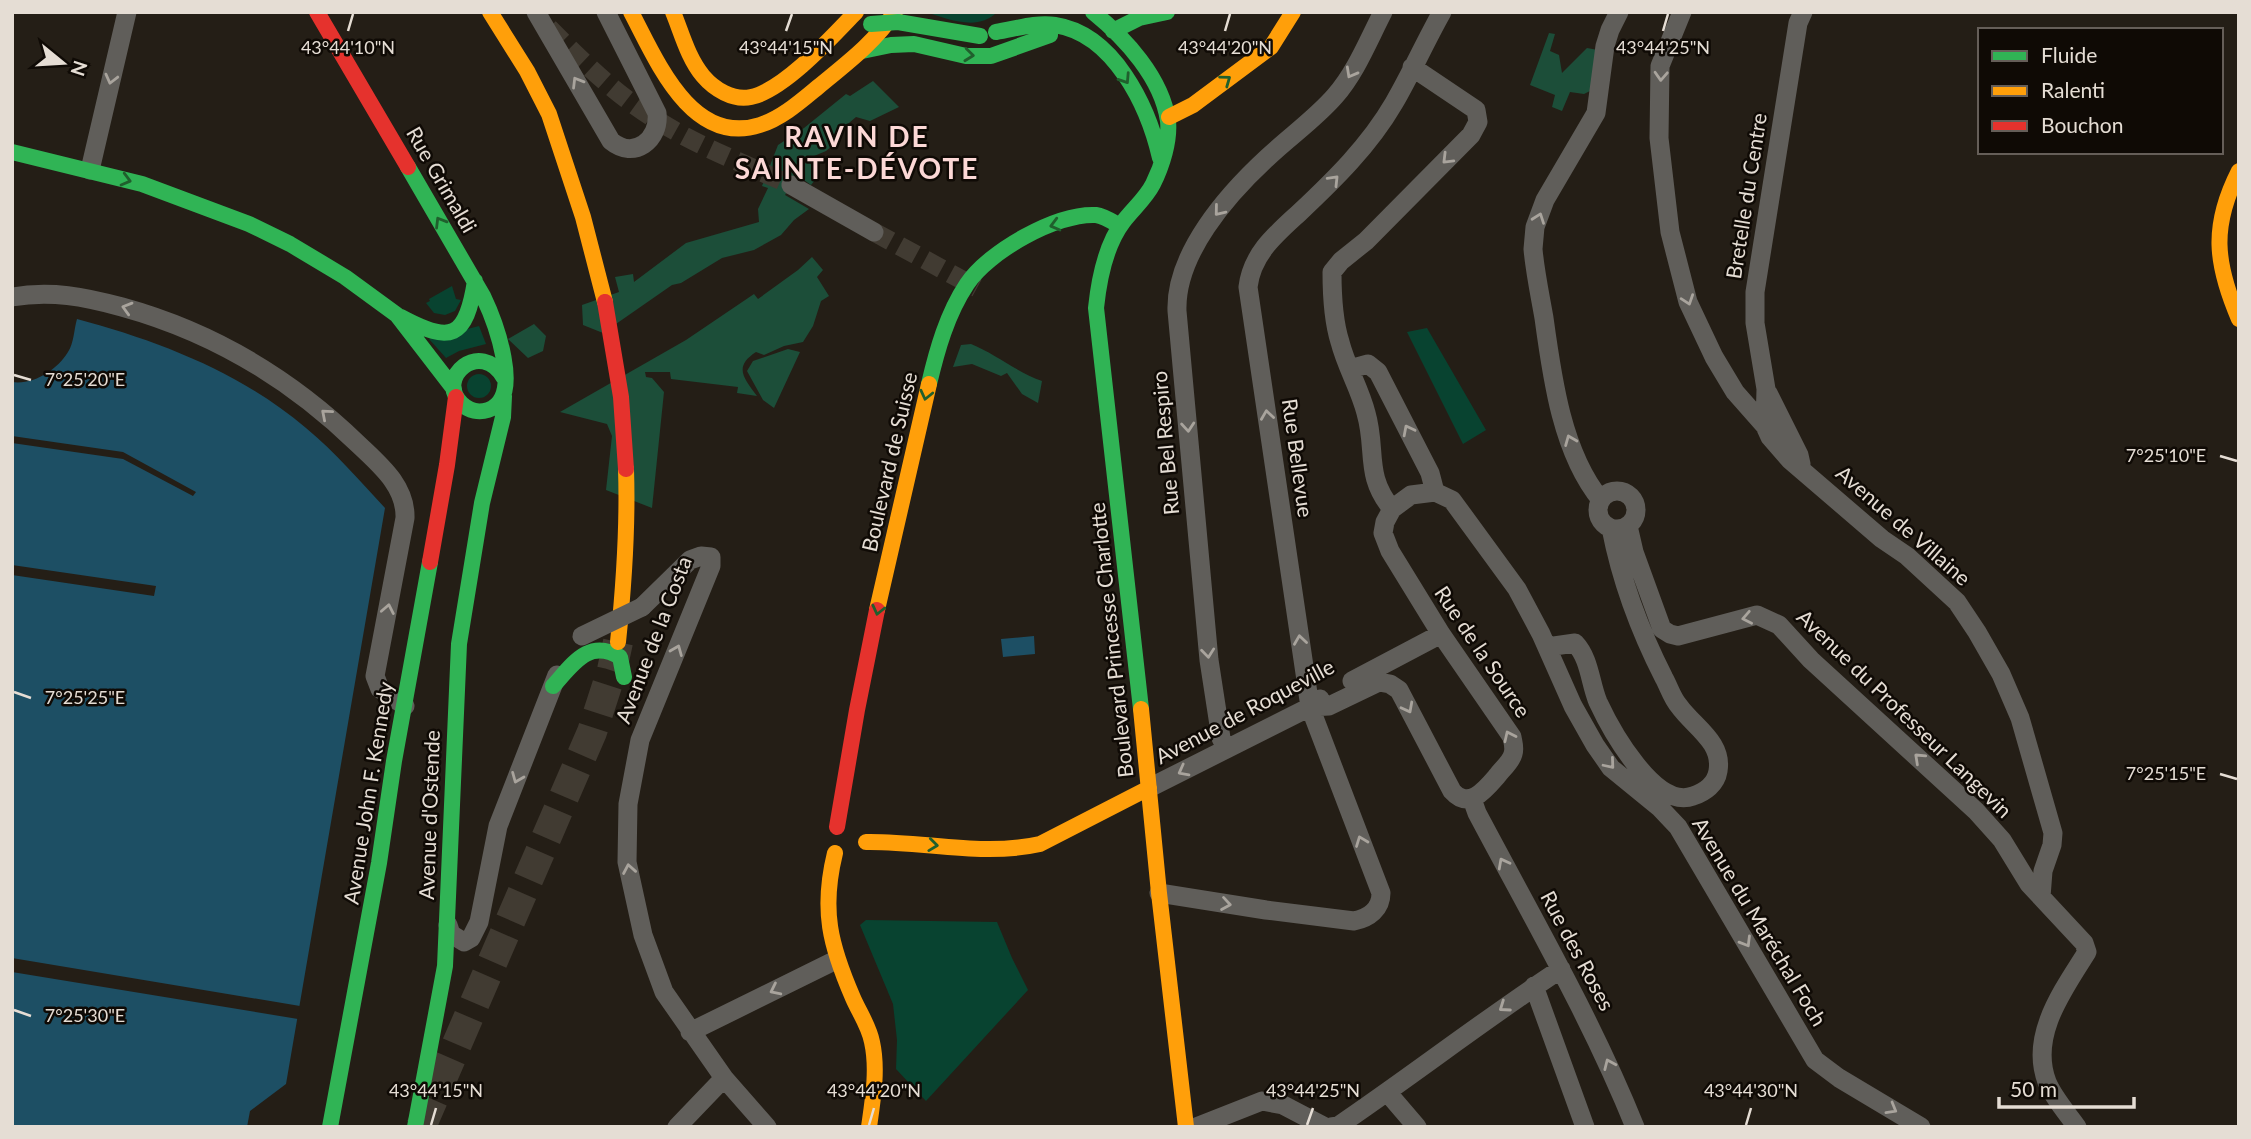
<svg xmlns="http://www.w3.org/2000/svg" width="2251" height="1139" viewBox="0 0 2251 1139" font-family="Lato,sans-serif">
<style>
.green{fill:#084330}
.forest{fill:#1c4e39}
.water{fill:#1d4f64}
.pier{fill:#241e16}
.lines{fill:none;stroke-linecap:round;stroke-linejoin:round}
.street-tunnel{stroke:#413b32;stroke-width:19;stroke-dasharray:19 10;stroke-linecap:butt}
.primary-tunnel{stroke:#413b32;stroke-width:30;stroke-dasharray:30 15;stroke-linecap:butt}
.street{stroke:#605e5a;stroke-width:19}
.fast{stroke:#30b455;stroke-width:16}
.slow{stroke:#ff9f0a;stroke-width:16}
.jam{stroke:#e5322d;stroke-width:16}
.street-bridge{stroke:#605e5a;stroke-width:19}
.fast-bridge{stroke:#30b455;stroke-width:16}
.oneway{stroke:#205f2d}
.oneway2{stroke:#a9a49d}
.ticks{fill:none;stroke:#e5ddd4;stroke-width:2.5}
.labels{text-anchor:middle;stroke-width:5;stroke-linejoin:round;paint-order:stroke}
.street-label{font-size:21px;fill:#e5ddd4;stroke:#0f0a05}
.district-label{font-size:28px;font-weight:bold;letter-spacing:2px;fill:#fcd8d6;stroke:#0f0a05}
.ticks-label{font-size:18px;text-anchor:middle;fill:#e5ddd4;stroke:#0f0a05;stroke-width:5;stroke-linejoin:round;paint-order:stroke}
</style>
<rect width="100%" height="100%" fill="#241e16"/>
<path class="green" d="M926 12H997C978 32 948 19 926 12Z
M452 286 456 299 461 300 455 311 445 315 434 313 426 303 430 301 429 299Z
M479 326 486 344 459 351 446 358 429 339Z
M1427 328 1486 430 1463 444 1407 332Z
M467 386a12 12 0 1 1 24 0a12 12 0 1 1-24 0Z
M866 920 997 922 1012 958 1028 990 926 1101 896 1069 897 1040 893 1004 860 925Z"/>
<path class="forest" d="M1549 33 1555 34 1550 51 1559 55 1562 73 1587 48 1598 50 1596 88 1584 94 1570 92 1562 111 1552 107 1555 95 1530 85Z
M873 81 899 107 870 121 856 117 836 134 838 141 826 151 807 159 819 175 811 185 797 175 785 195 809 209 794 220 781 235 754 250 722 258 681 283 672 285 603 333 583 325 582 305 619 292 615 277 633 274 634 282 686 243 759 222 758 209 768 188 762 186 778 145 804 128 846 94 850 96Z
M812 257 823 270 817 277 829 296 821 301 813 326 803 342 784 346 764 355 756 352C733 367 744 378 757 396L737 393 738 387 671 379 670 372H645L646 377 652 378 664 392 652 508 606 490 612 436 607 424 560 412 686 340 754 294 758 299 798 270Z
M534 324 546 336 543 351 528 358 508 339Z
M971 344C996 354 1016 372 1042 381L1038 403 1022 394 1007 373 1001 376 972 364 953 367 961 345Z
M788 349 800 352 774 408 763 400 747 371 753 361Z"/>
<path class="water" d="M77 319C159 341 240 372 306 428 335 452 360 481 385 508L286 1084 250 1111 247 1127H12V382C34 385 57 370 68 352 74 343 74 329 77 319Z
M1034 636 1035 654 1003 657 1001 639Z"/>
<path class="pier" d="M12 436 123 452 196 492 193 496 123 459 12 443Z
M12 565 156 586 154 596 12 575Z
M12 958 300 1006 298 1019 12 972Z"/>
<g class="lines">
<path class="street-tunnel" d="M549 28C582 61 615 94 655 119 697 146 745 164 791 185
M874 232 977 288"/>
<path class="primary-tunnel" d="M421 1127 592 732 612 670 618 642"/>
<path class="street" d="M536 12 611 141C634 160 660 140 657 113L606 12
M1682 12 1660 66 1659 138 1670 232 1688 302 1714 357 1735 392 1765 426
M1803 12 1798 23 1755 292V323L1766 389 1765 426 1770 437 1790 460 1882 539 1907 556 1957 602 1977 632 2001 674 2020 718 2053 833 2052 845 2043 871 2041 897
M90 170 127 12
M791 185 874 232
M12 297C51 290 85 297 122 307 213 332 291 379 358 444 380 465 406 486 405 518L375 676 380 689 405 706
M1350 369 1368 364 1378 372 1430 473 1435 492
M1768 393 1799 455 1801 464
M1598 510a19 19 0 1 1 38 0a19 19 0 1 1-38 0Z
M1601 500C1562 453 1552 377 1544 318 1540 295 1535 272 1533 249L1535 227 1545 200 1596 113 1605 46 1610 30 1619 12
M1392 509C1364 475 1377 451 1366 413 1360 389 1346 366 1340 342 1333 320 1332 296 1332 272L1341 261 1366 241 1471 135 1478 122 1476 110 1412 67
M1628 526 1634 552 1662 629 1670 634 1678 636 1757 615 1779 625 1811 660 1976 811 2002 840 2029 884 2084 943 2087 952C2064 989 2029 1035 2047 1082 2053 1097 2067 1113 2077 1127
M642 607 690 560 701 556 711 557V566L640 740 628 804 627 862 643 935 664 992 724 1078 767 1127
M1547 647 1575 643C1590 659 1590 683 1598 702 1611 730 1655 810 1693 796 1705 792 1716 784 1718 771 1723 742 1694 727 1679 706 1672 698 1669 687 1664 678 1640 631 1621 580 1611 528
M1352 681 1441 634
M1310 707 1329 706 1379 682 1390 684 1399 690 1452 791C1469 810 1485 790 1497 776 1502 769 1511 762 1513 754 1515 748 1513 743 1512 737L1441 634 1390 551 1383 533 1385 522 1392 509 1411 495 1435 492 1452 500 1517 589 1541 634 1573 706 1595 745 1611 768 1660 808 1678 827 1815 1060 1839 1078 1921 1127
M1226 748 1221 738 1209 660 1177 311C1175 254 1227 195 1267 158 1289 137 1315 119 1335 96 1356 72 1368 41 1383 12
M1149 788 1310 707 1320 699
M1472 799 1477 813C1532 917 1591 1018 1635 1127
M1159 893 1266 910 1354 921C1369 918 1381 909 1381 893L1310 707 1248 287C1252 254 1275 235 1299 213 1334 180 1369 146 1394 103 1411 74 1425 42 1442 12
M448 925 451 934 464 942 471 938 479 922 498 826 557 675
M1534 986 1585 1127
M690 1032 836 960
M1387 1092 1417 1127
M677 1127 724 1078
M1196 1127 1262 1101 1283 1105 1325 1127
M1331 1127 1338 1126C1413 1075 1485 1019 1561 969"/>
<path class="fast" d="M1093 12C1125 38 1162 78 1168 121 1170 141 1162 166 1153 184 1146 198 1133 209 1123 222 1105 246 1099 279 1096 308L1141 709
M1113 31 1139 18 1167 12
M996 32C1015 29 1036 22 1055 25 1114 34 1148 106 1160 158
M862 51 891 45 914 44 966 56H991L1050 35
M12 152 142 184 249 224 290 244 345 277 397 315 454 389
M408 167 483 296C494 319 525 398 488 410 479 413 469 411 462 404 434 378 481 338 504 378
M401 317C451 344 466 339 475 281
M929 384C937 350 947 314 967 284 988 252 1056 213 1096 215 1104 216 1113 222 1120 226
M553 686C573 664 589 638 620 657L624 677
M330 1127 379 863 394 761 430 562
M415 1127 445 966 459 644 482 503 503 417 504 396"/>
<path class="slow" d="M490 12 527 71 549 114 583 217 605 302
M631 12C656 59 691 147 760 125 782 118 801 101 818 87 847 63 874 43 895 12
M673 12C682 34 688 58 703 76 714 89 733 101 751 97 784 90 832 37 856 12
M1169 117 1193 105 1271 47 1293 12
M2239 171C2211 226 2215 263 2239 319
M877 610 929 384
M618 642C624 584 628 527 626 469
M1141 709 1159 893 1186 1127
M866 842C925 841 982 857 1040 844L1149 788
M835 853C821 910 830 945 853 998 859 1012 869 1026 872 1042 878 1069 873 1099 869 1127"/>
<path class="jam" d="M317 12 408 167
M605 302 621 397 626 469
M430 562 447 465 456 397
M837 827 857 710 877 610"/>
<path class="street-bridge" d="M582 636 642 607"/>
<path class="fast-bridge" d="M871 24 898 22 980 36"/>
</g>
<defs><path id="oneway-chevron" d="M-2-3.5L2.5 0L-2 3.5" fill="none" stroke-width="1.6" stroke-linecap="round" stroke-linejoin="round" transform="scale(1.75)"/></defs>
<g class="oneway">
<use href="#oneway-chevron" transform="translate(969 55) rotate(6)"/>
<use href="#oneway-chevron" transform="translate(1125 79) rotate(57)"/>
<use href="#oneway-chevron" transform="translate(1226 80) rotate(-36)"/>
<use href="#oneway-chevron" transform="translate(126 180) rotate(15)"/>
<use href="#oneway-chevron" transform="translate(440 222) rotate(-121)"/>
<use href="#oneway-chevron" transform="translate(1055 225) rotate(165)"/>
<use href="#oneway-chevron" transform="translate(926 395) rotate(103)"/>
<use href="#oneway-chevron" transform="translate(878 610) rotate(103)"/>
<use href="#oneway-chevron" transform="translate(933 845) rotate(7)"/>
</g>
<g class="oneway2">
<use href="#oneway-chevron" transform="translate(1351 73) rotate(119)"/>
<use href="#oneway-chevron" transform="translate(1661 76) rotate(93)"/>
<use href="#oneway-chevron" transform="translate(111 79) rotate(104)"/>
<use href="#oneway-chevron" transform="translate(577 82) rotate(-121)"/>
<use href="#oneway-chevron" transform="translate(1447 159) rotate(135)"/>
<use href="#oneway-chevron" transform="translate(1334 180) rotate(-46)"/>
<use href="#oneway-chevron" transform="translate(1219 211) rotate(129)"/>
<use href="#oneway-chevron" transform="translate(1539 218) rotate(-70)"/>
<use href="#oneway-chevron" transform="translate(1688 300) rotate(71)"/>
<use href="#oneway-chevron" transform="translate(127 308) rotate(-164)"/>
<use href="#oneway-chevron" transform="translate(326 414) rotate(-139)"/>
<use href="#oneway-chevron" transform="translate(1267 415) rotate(-98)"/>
<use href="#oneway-chevron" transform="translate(1188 427) rotate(85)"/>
<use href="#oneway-chevron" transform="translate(1408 430) rotate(-117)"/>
<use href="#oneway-chevron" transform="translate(1570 440) rotate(-112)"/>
<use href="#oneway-chevron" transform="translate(388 609) rotate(-79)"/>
<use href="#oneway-chevron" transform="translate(1747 618) rotate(169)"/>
<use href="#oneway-chevron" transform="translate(1300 640) rotate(-98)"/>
<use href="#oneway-chevron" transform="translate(677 650) rotate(-68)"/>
<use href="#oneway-chevron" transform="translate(1208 653) rotate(84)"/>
<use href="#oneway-chevron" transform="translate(1408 708) rotate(62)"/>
<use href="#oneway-chevron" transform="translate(1509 736) rotate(-115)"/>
<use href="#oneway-chevron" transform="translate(1919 758) rotate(-137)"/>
<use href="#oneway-chevron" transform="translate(1610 764) rotate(50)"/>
<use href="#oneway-chevron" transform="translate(1183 771) rotate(152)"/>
<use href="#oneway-chevron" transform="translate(517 778) rotate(112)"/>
<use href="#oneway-chevron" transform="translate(1361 841) rotate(-111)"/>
<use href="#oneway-chevron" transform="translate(1503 863) rotate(-118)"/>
<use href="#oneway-chevron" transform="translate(629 869) rotate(-100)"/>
<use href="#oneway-chevron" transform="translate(1226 904) rotate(9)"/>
<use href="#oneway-chevron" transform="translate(1746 942) rotate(59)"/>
<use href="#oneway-chevron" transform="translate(775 990) rotate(154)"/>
<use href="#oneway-chevron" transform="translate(1504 1007) rotate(145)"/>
<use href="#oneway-chevron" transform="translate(1609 1064) rotate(-114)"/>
<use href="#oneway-chevron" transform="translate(1892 1109) rotate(30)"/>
</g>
<path class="ticks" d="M348 31 353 14M786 31 792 14M1225 31 1230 14M1663 31 1668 14M14 375 31 380M2220 456 2237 461M14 692 31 698M2220 774 2237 779M14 1010 31 1016M431 1125 436 1108M869 1125 874 1108M1307 1125 1313 1108M1746 1125 1751 1108"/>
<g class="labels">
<g class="street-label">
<text transform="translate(441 180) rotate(60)" y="7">Rue Grimaldi</text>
<text transform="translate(1747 196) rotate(-81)" y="7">Bretelle du Centre</text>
<text transform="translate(1166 443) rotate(-95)" y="7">Rue Bel Respiro</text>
<text transform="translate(1297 458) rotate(82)" y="7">Rue Bellevue</text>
<text transform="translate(890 462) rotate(-77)" y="7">Boulevard de Suisse</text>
<text transform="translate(1903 526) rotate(41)" y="7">Avenue de Villaine</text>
<text transform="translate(654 640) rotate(-69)" y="7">Avenue de la Costa</text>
<text transform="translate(1112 640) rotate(-96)" y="7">Boulevard Princesse Charlotte</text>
<text transform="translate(1482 652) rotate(56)" y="7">Rue de la Source</text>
<text transform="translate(1245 712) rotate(-28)" y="7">Avenue de Roqueville</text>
<text transform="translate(1904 714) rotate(44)" y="7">Avenue du Professeur Langevin</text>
<text transform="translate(369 793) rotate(-81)" y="7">Avenue John F. Kennedy</text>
<text transform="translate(430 815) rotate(-88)" y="7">Avenue d'Ostende</text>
<text transform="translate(1759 922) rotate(59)" y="7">Avenue du Maréchal Foch</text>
<text transform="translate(1577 951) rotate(62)" y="7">Rue des Roses</text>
</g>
<g class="district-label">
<text x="857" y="147">RAVIN DE<tspan x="857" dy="32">SAINTE-DÉVOTE</tspan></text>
</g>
</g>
<g class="ticks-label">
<text x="348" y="54">43°44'10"N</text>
<text x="786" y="54">43°44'15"N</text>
<text x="1225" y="54">43°44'20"N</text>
<text x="1663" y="54">43°44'25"N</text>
<text x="85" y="386">7°25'20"E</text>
<text x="2166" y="462">7°25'10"E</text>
<text x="85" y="704">7°25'25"E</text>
<text x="2166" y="780">7°25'15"E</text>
<text x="85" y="1022">7°25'30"E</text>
<text x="436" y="1097">43°44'15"N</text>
<text x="874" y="1097">43°44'20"N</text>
<text x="1313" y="1097">43°44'25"N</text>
<text x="1751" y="1097">43°44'30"N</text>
</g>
<rect width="2251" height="1139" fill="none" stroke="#e5ddd4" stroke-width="28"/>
<rect x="1978" y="28" width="245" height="126" fill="#0f0a05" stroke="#655e58" stroke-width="2"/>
<rect x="1992" y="51" width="35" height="10" fill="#30b455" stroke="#655e58" stroke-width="2"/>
<text x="2041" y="63" font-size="21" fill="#e5ddd4">Fluide</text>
<rect x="1992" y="86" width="35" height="10" fill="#ff9f0a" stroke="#655e58" stroke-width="2"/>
<text x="2041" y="98" font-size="21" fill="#e5ddd4">Ralenti</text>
<rect x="1992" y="121" width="35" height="10" fill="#e5322d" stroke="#655e58" stroke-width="2"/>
<text x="2041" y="133" font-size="21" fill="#e5ddd4">Bouchon</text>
<g transform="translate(63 63) rotate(108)" stroke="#0f0a05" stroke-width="5" paint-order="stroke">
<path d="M0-5L12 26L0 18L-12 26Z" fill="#e5ddd4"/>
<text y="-10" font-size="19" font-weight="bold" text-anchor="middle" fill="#e5ddd4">N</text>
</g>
<path d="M1999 1097v10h135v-10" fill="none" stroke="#e5ddd4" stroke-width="3.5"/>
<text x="2010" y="1097" font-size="21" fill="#e5ddd4" stroke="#0f0a05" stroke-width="5" paint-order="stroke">50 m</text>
</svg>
